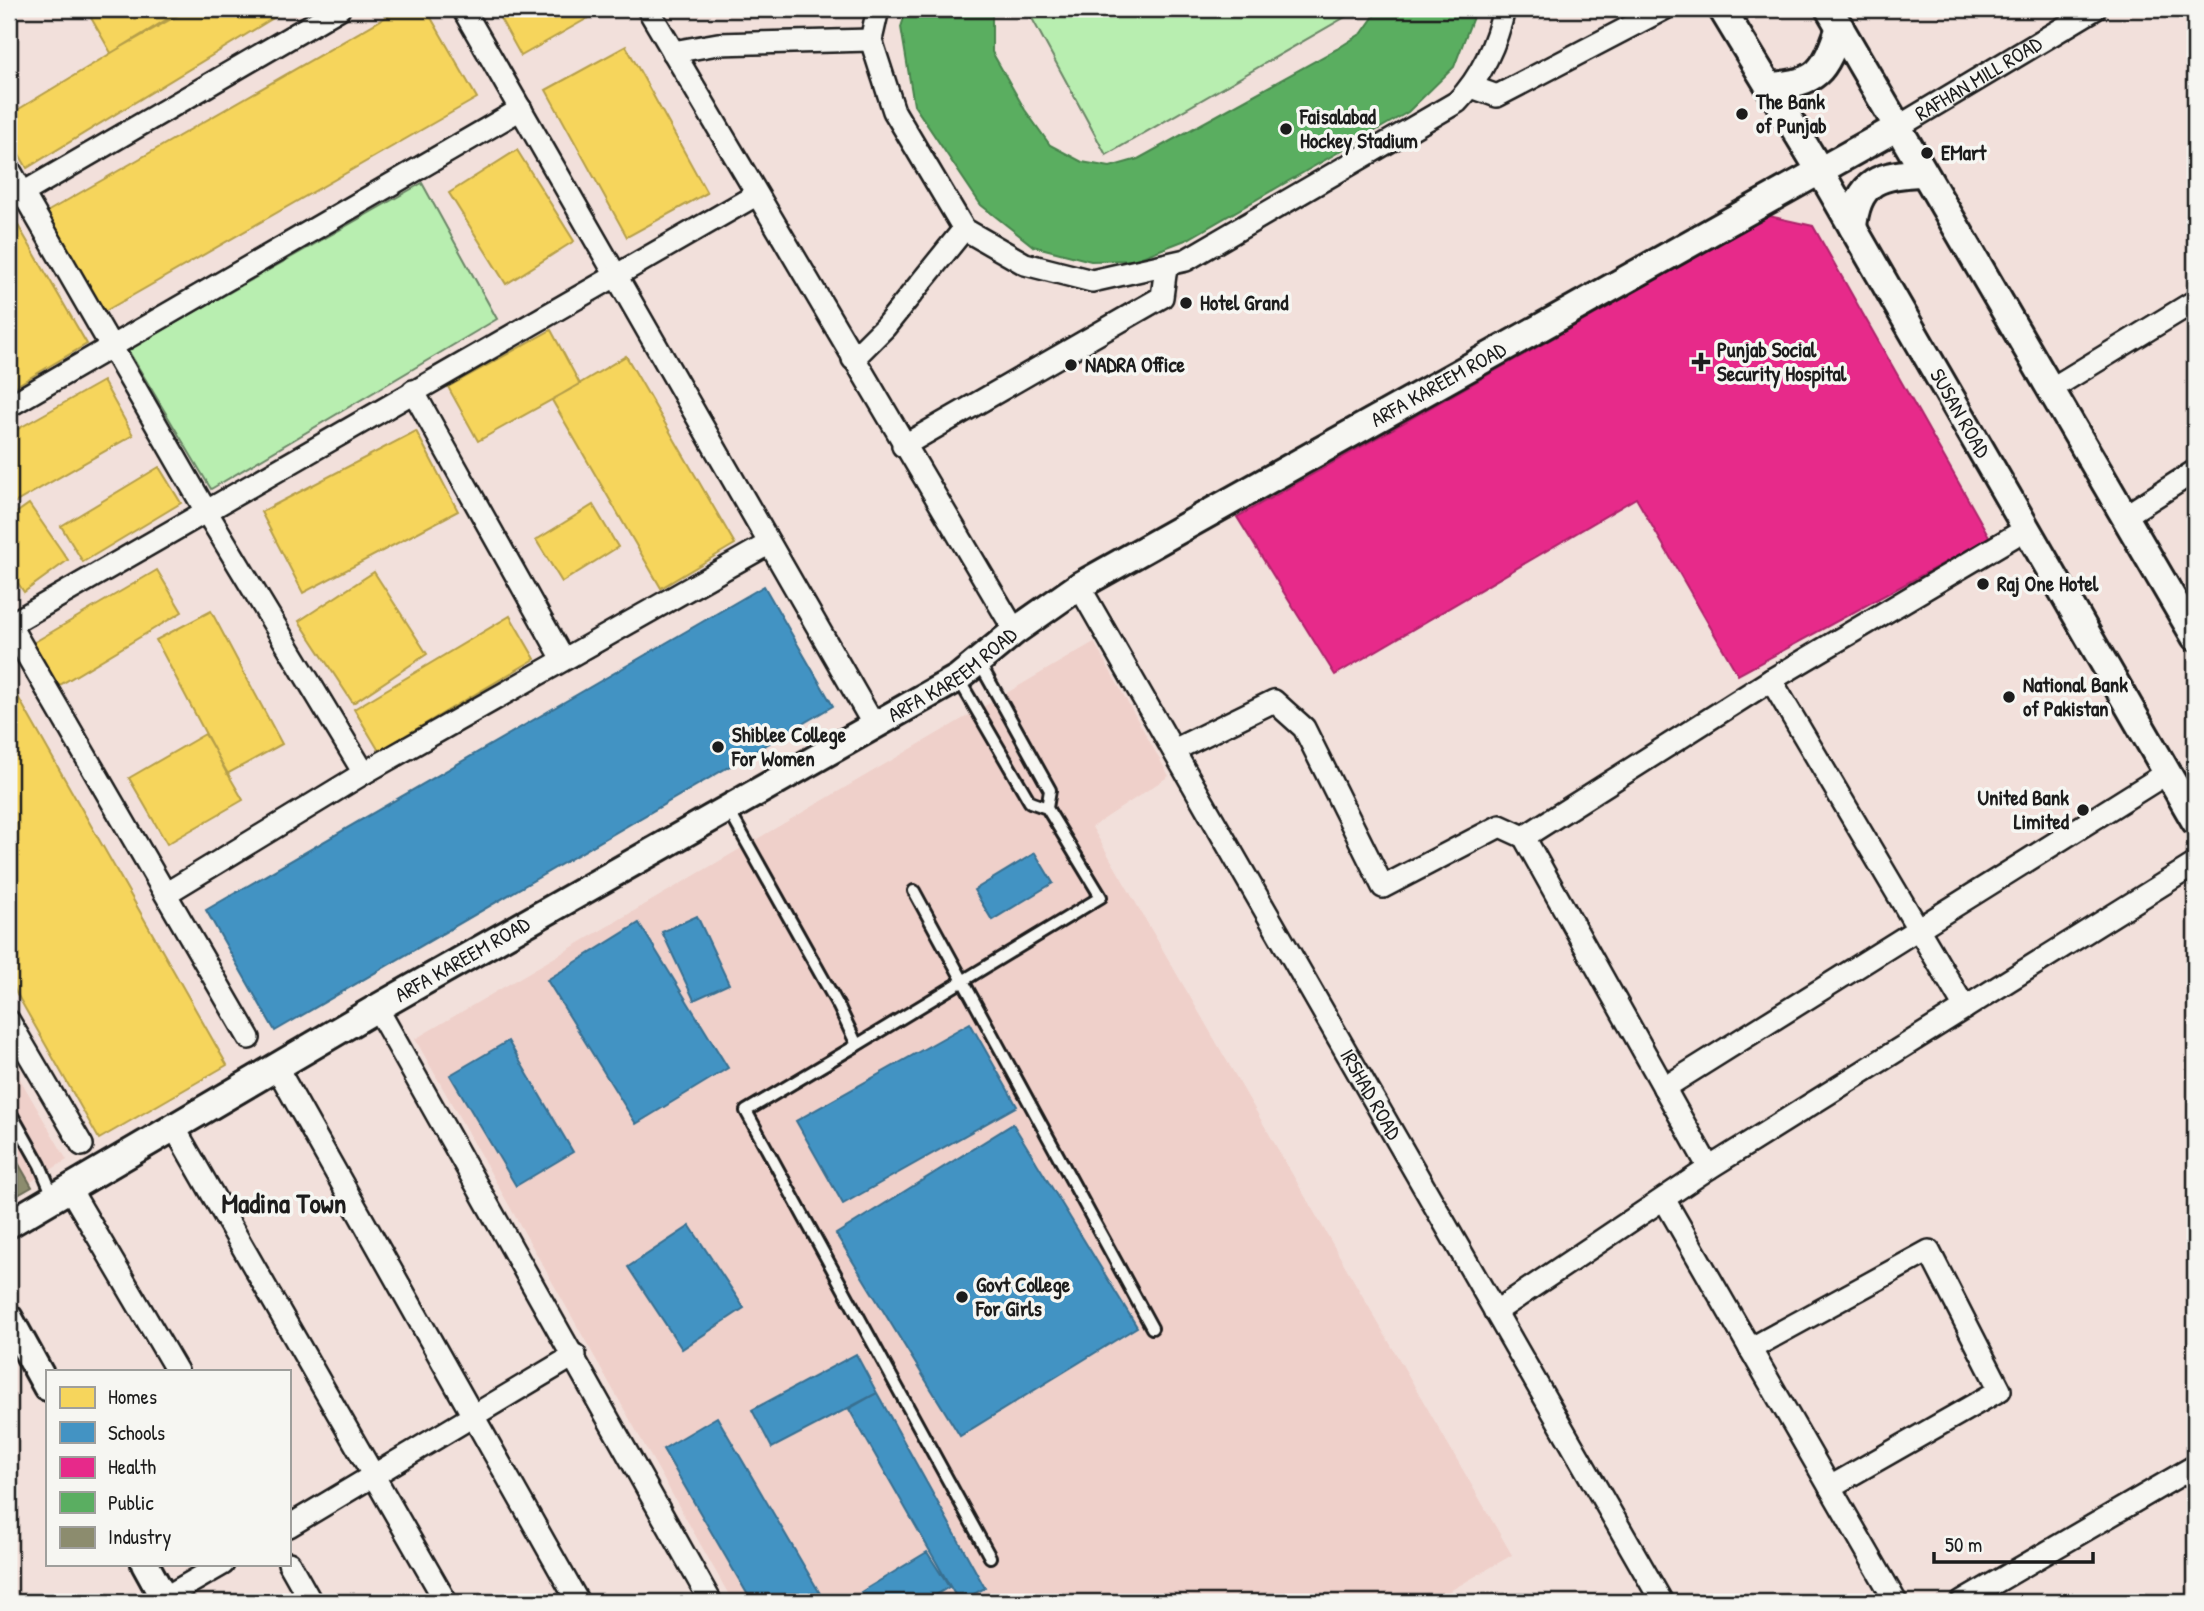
<svg xmlns="http://www.w3.org/2000/svg" width="2204" height="1611" viewBox="0 0 2204 1611" font-family="'Patrick Hand',sans-serif">
<style>
.built{fill:#efd0ca}
.green{fill:#b8eeb0;stroke:#6a8566;stroke-width:2}
.homes{fill:#f6d55c;stroke:#b59e49;stroke-width:2}
.schools{fill:#4393c3;stroke:#376f91;stroke-width:2}
.health{fill:#e7298a;stroke:#aa2569;stroke-width:2}
.public{fill:#5aae61;stroke:#47824c;stroke-width:2}
.industry{fill:#8c8c6e;stroke:#6a6a55;stroke-width:2}
.lines{fill:none;stroke-linecap:round;stroke-linejoin:round}
.service-casing{stroke:#1c1c1c;stroke-width:16}
.minor-casing{stroke:#1c1c1c;stroke-width:26}
.tertiary-casing{stroke:#1c1c1c;stroke-width:32}
.service{stroke:#f6f6f2;stroke-width:10}
.minor{stroke:#f6f6f2;stroke-width:21}
.tertiary{stroke:#f6f6f2;stroke-width:26}
.poi-dot{fill:#1c1c1c;stroke:#f6f6f2;stroke-width:2.5}
.labels{text-anchor:middle;stroke-width:7;stroke-linejoin:round;paint-order:stroke}
.street-label{font-size:21px;fill:#1c1c1c;stroke:#f6f6f2}
.poi-label{font-size:21px;font-weight:bold;fill:#1c1c1c;stroke:#f6f6f2;text-anchor:start}
.district-label{font-size:28px;font-weight:bold;fill:#1c1c1c;stroke:#f6f6f2}
</style>
<rect width="100%" height="100%" fill="#f2e0db"/>
<filter id="ink" filterUnits="userSpaceOnUse"><feTurbulence type="fractalNoise" baseFrequency=".0143" numOctaves="2"/><feDisplacementMap in="SourceGraphic" scale="14" xChannelSelector="R" yChannelSelector="G"/><feConvolveMatrix kernelMatrix="1 2 1 2 8 2 1 2 1" color-interpolation-filters="sRGB"/></filter>
<g filter="url(#ink)">
<path class="built" d="M1094 642 1169 776 1092 827 1512 1555 1431 1602H733L415 1039Z
M9 1060 67 1160 9 1195Z"/>
<path class="green" d="M1027 9H1359L1106 155Z
M422 183 497 319 211 489 128 350Z"/>
<path class="homes" d="M86 9H189L111 53Z
M184 9H288L27 168 9 137V115Z
M400 9H426L477 98 102 313 45 213Z
M495 9H604L521 56Z
M626 46 707 193 627 237 546 90Z
M517 150 574 241 506 284 449 193Z
M9 210 87 344 9 390Z
M551 330 580 384 478 441 448 387Z
M626 356 735 544 661 588 552 400Z
M103 381 133 435 9 506V434Z
M416 431 458 511 303 593 261 512Z
M159 467 181 503 83 562 61 526Z
M29 504 68 560 24 592 9 570V518Z
M593 505 618 547 562 582 536 540Z
M157 570 182 612 58 686 33 643Z
M374 572 427 654 353 703 299 621Z
M211 611 282 744 227 774 156 640Z
M510 616 535 659 379 751 354 709Z
M9 681 227 1065 99 1139 9 980Z
M205 734 243 800 167 844 129 778Z"/>
<path class="schools" d="M764 586 833 706 275 1031 206 910Z
M1035 853 1053 883 992 920 974 890Z
M697 916 729 984 694 1000 662 932Z
M639 923 728 1068 636 1124 547 980Z
M970 1023 1017 1106 843 1204 796 1121Z
M508 1041 573 1152 516 1186 450 1075Z
M1013 1124 1137 1327 960 1436 836 1234Z
M690 1226 744 1308 682 1349 628 1267Z
M856 1354 877 1393 772 1448 752 1410Z
M877 1393 985 1588 959 1602 849 1409Z
M717 1417 825 1602H752L663 1449Z
M927 1552 949 1587 924 1602H868L861 1592Z"/>
<path class="health" d="M1769 216 1813 226 1990 538 1738 675 1636 498 1335 675 1237 517Z"/>
<path class="public" d="M907 9H992V52L1025 110 1050 145 1082 162 1110 167 1138 159 1337 49 1362 33 1379 9H1476L1454 67 1408 112 1188 239 1134 260 1091 261 1033 246 981 205 914 105 901 27Z"/>
<path class="industry" d="M9 1147 32 1187 9 1200Z"/>
<g class="lines">
<g class="service-casing">
<path id="service" d="M958 678 1030 802 1047 808
M728 809 839 1007 857 1045 1101 897 1047 808 1050 790 979 662
M914 891 1152 1328
M857 1045 746 1111 990 1557
M9 1110 40 1165 54 1198"/>
</g>
<g class="minor-casing">
<g id="minor">
<path d="M463 9 875 727"/>
<path d="M648 9 1015 631"/>
<path d="M878 9 871 40 894 111 964 229 1025 264 1092 281 1186 260 1457 102C1481 78 1497 42 1504 9"/>
<path d="M673 52 718 44 871 40"/>
<path d="M1472 87 1497 96 1664 9"/>
<path id="s1" d="M1898 127 2095 9"/>
<path d="M9 169 206 511 364 773"/>
<path d="M23 193 339 9"/>
<path d="M853 359 885 327 964 229"/>
<path d="M2051 389 2195 301"/>
<path d="M413 391 563 659"/>
<path d="M9 406 521 109"/>
<path d="M903 446 1162 297 1166 267"/>
<path d="M2125 516 2195 471"/>
<path id="s2" d="M1079 586 1662 1602"/>
<path d="M9 624 249 1038"/>
<path d="M9 625 756 195"/>
<path d="M1771 680 1965 1008"/>
<path d="M1174 750 1274 701 1304 728 1383 887 1500 826 1524 837 1709 1168"/>
<path d="M1524 837 1771 680 2026 529"/>
<path d="M167 893 364 773 768 544"/>
<path d="M377 1008 711 1602"/>
<path d="M9 1021 82 1145"/>
<path d="M277 1068 578 1602"/>
<path d="M1664 1088 2167 773"/>
<path d="M175 1129 446 1602"/>
<path d="M70 1189 177 1371"/>
<path d="M1664 1199 1896 1602"/>
<path d="M1495 1312 1709 1168 2195 864"/>
<path d="M1750 1349 1929 1251 2000 1390 1830 1487"/>
<path d="M289 1526 575 1355"/>
<path d="M289 1563 311 1602"/>
<path d="M164 1598 223 1564"/>
<path d="M1962 1602 2195 1466"/>
</g>
</g>
<g class="tertiary-casing">
<g id="tertiary">
<path id="s3" d="M1722 9 1819 169 2195 821"/>
<path d="M1829 9 2195 637"/>
<path d="M1769 86C1818 83 1824 73 1840 27"/>
<path d="M1853 228C1857 180 1881 174 1924 173"/>
<path id="s4" d="M9 1224 377 1008 958 678 1015 631 1079 586 1898 127"/>
<path d="M9 1318 47 1387"/>
<path d="M145 1564 166 1602"/>
</g>
</g>
<use href="#service" class="service"/>
<use href="#minor" class="minor"/>
<use href="#tertiary" class="tertiary"/>
</g>
</g>
<g class="poi-dot">
<circle cx="1742" cy="114" r="7"/>
<circle cx="1286" cy="129" r="7"/>
<circle cx="1927" cy="153" r="7"/>
<circle cx="1186" cy="303" r="7"/>
<path d="M1697.5 351.5h7v7h7v7h-7v7h-7v-7h-7v-7h7z"/>
<circle cx="1071" cy="365" r="7"/>
<circle cx="1983" cy="584" r="7"/>
<circle cx="2009" cy="697" r="7"/>
<circle cx="718" cy="747" r="7"/>
<circle cx="2083" cy="810" r="7"/>
<circle cx="962" cy="1297" r="7"/>
</g>
<g class="labels">
<g class="street-label">
<text dy="7" stroke="none"><textPath href="#s1" startOffset="94">RAFHAN MILL ROAD</textPath></text>
<text dy="7" stroke="none"><textPath href="#s4" startOffset="1659">ARFA KAREEM ROAD</textPath></text>
<text dy="7" stroke="none"><textPath href="#s3" startOffset="469">SUSAN ROAD</textPath></text>
<text dy="7" stroke="none"><textPath href="#s4" startOffset="1092">ARFA KAREEM ROAD</textPath></text>
<text dy="7" stroke="none"><textPath href="#s4" startOffset="525">ARFA KAREEM ROAD</textPath></text>
<text dy="7" stroke="none"><textPath href="#s2" startOffset="586">IRSHAD ROAD</textPath></text>
</g>
<g class="poi-label">
<text x="1756" y="109">The Bank<tspan x="1756" dy="24">of Punjab</tspan></text>
<text x="1300" y="124">Faisalabad<tspan x="1300" dy="24">Hockey Stadium</tspan></text>
<text x="1941" y="160">EMart</text>
<text x="1200" y="310">Hotel Grand</text>
<text x="1717" y="357">Punjab Social<tspan x="1717" dy="24">Security Hospital</tspan></text>
<text x="1085" y="372">NADRA Office</text>
<text x="1997" y="591">Raj One Hotel</text>
<text x="2023" y="692">National Bank<tspan x="2023" dy="24">of Pakistan</tspan></text>
<text x="732" y="742">Shiblee College<tspan x="732" dy="24">For Women</tspan></text>
<text x="2069" y="805" text-anchor="end">United Bank<tspan x="2069" dy="24">Limited</tspan></text>
<text x="976" y="1292">Govt College<tspan x="976" dy="24">For Girls</tspan></text>
</g>
<g class="district-label">
<text x="284" y="1213">Madina Town</text>
</g>
</g>
<rect width="2204" height="1611" fill="none" stroke="#f6f6f2" stroke-width="35"/>
<rect x="18" y="18" width="2169" height="1576" fill="none" stroke="#1c1c1c" stroke-width="2.5" filter="url(#ink)"/>
<rect x="46" y="1370" width="245" height="196" fill="#f6f6f2" stroke="#9f9f9c" stroke-width="2"/>
<rect x="60" y="1387" width="35" height="21" fill="#f6d55c" stroke="#9f9f9c" stroke-width="2"/>
<text x="108" y="1404" font-size="21" fill="#1c1c1c">Homes</text>
<rect x="60" y="1422" width="35" height="21" fill="#4393c3" stroke="#9f9f9c" stroke-width="2"/>
<text x="108" y="1440" font-size="21" fill="#1c1c1c">Schools</text>
<rect x="60" y="1457" width="35" height="21" fill="#e7298a" stroke="#9f9f9c" stroke-width="2"/>
<text x="108" y="1474" font-size="21" fill="#1c1c1c">Health</text>
<rect x="60" y="1492" width="35" height="21" fill="#5aae61" stroke="#9f9f9c" stroke-width="2"/>
<text x="108" y="1510" font-size="21" fill="#1c1c1c">Public</text>
<rect x="60" y="1527" width="35" height="21" fill="#8c8c6e" stroke="#9f9f9c" stroke-width="2"/>
<text x="108" y="1544" font-size="21" fill="#1c1c1c">Industry</text>
<path d="M1934 1552v10h159v-10" fill="none" stroke="#1c1c1c" stroke-width="3.5"/>
<text x="1945" y="1552" font-size="21" fill="#1c1c1c" stroke="#f6f6f2" stroke-width="5" paint-order="stroke">50 m</text>
</svg>
